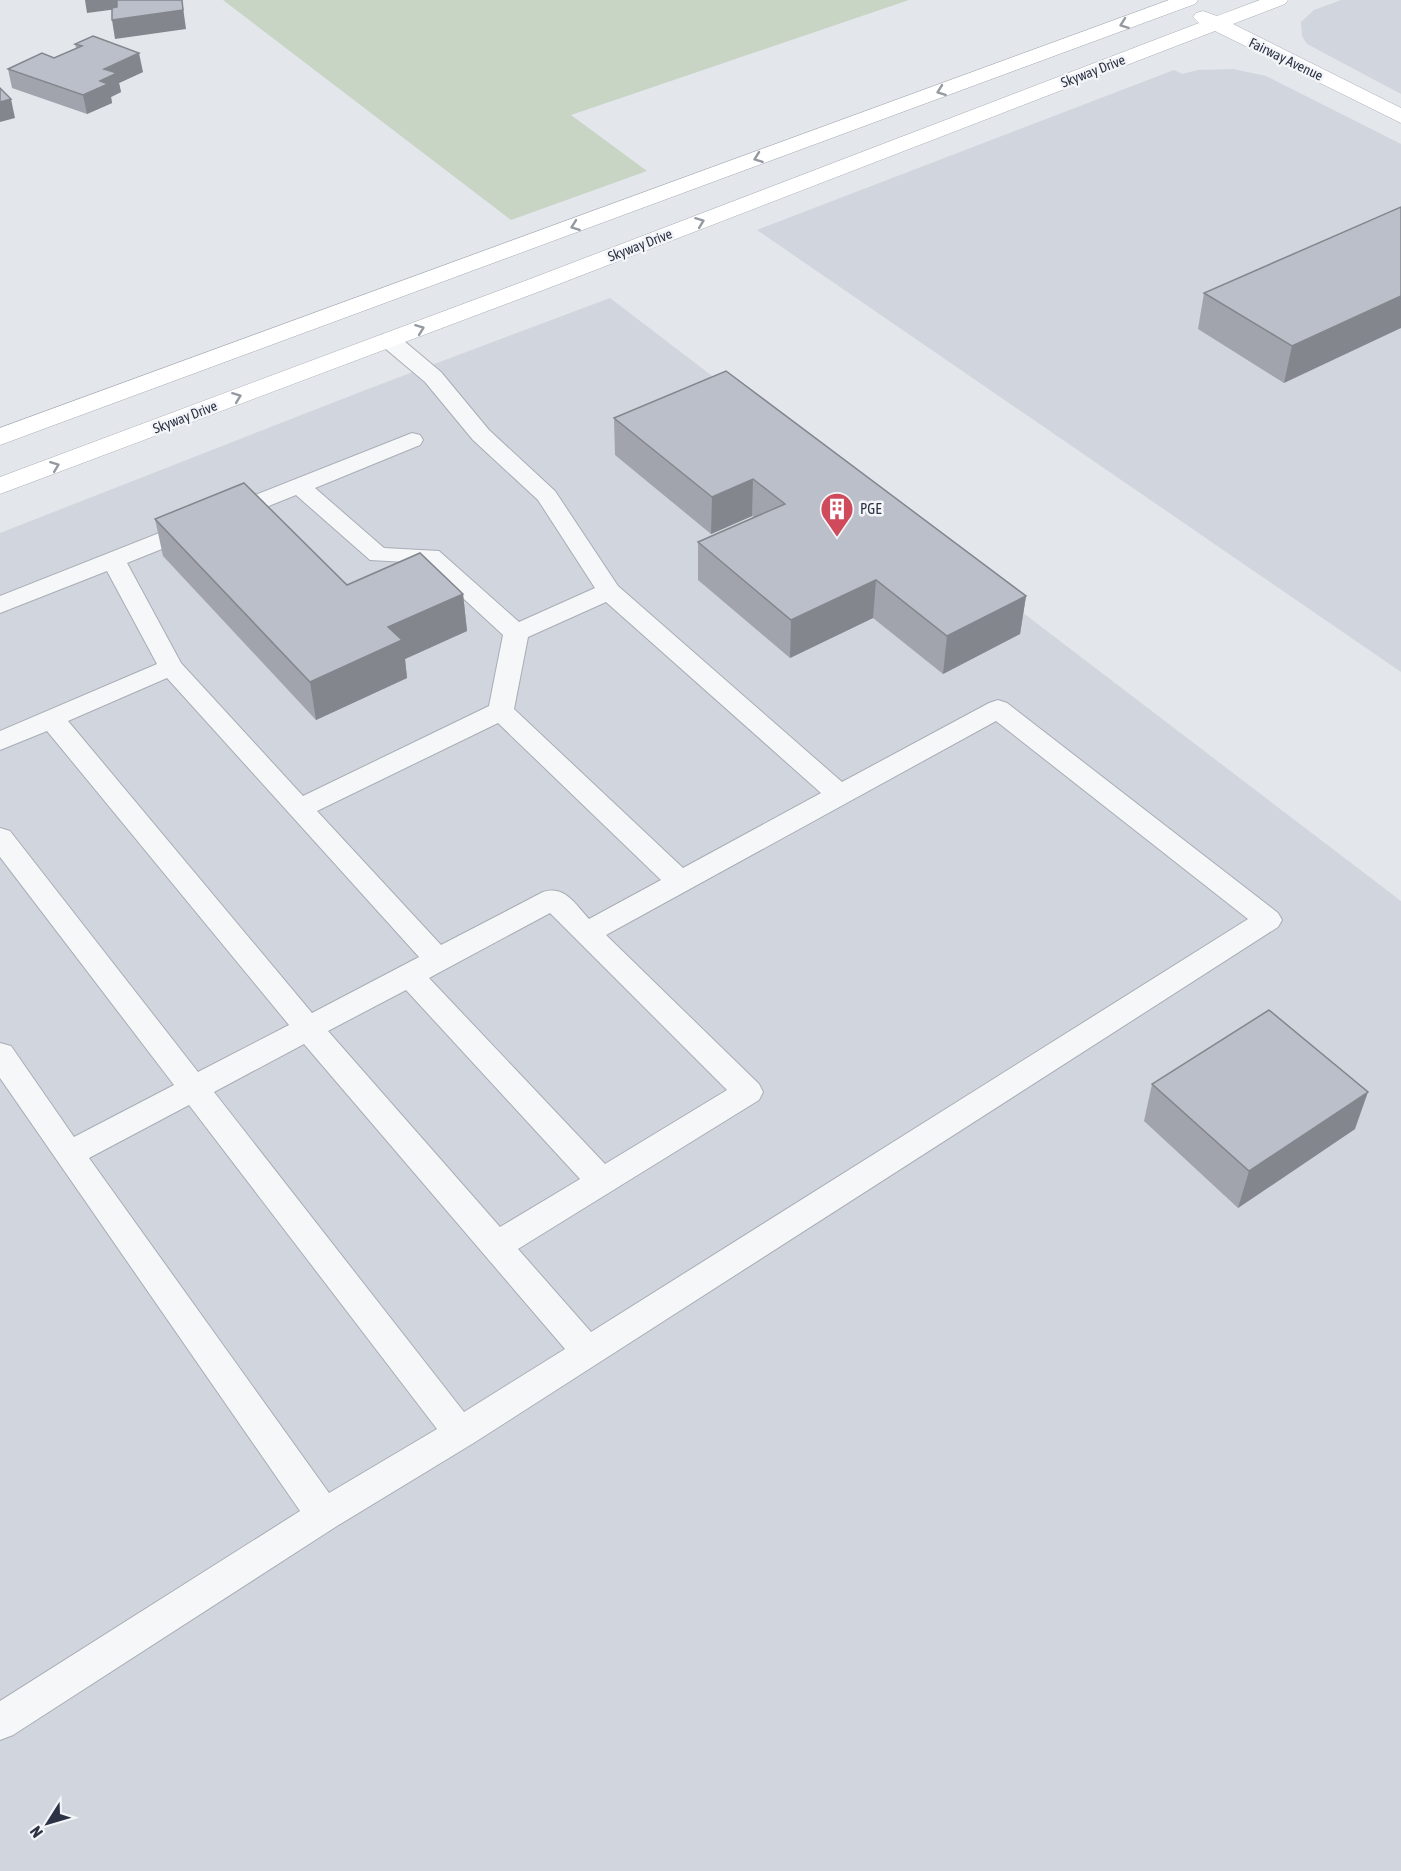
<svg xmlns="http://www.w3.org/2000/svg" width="1401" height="1871" viewBox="0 0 1401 1871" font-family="'Asap Condensed',sans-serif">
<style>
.built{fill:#d1d5dd}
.green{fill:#c8d5c5}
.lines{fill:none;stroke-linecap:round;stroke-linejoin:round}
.lane-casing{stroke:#a8adb6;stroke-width:2}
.secondary-casing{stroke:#a8adb6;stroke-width:1}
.lane{fill:#f6f7f9;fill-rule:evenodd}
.secondary{fill:#fff;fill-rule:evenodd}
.wall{fill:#a1a4ad}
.shaded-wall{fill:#83868d}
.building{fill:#bbbfc9;stroke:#83868d;stroke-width:1.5}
.oneway{stroke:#9599a2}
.labels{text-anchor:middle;stroke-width:5;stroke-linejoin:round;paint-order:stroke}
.far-street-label{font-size:14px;fill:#2b3344;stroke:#f3f5f8}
.poi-label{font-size:15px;fill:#2b3344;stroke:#f3f5f8;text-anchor:start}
</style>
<rect width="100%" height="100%" fill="#e3e6eb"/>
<path class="built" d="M1341 0H1401V94L1307 44 1302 36 1301 22 1314 10Z
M1233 69 1266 76 1401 144V672L757 230 1174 70 1182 74 1198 70Z
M610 298 1401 901V1871H0V533L368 389Z"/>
<path class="green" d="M223 0H909L571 115 647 171 511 220Z"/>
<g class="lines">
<g class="lane-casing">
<path id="lane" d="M389 334 397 335 441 372 489 430 555 491 618 586 842 782 989 703 998 700 1007 703 1278 913 1282 920 1278 927 472 1444 337 1526 13 1735 0 1740V1701L300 1511 0 1078V1043L11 1046 74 1137 174 1085 0 857V828L10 831 198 1072 289 1025 47 731 0 750V731L157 664 107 571 0 613V596L412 433 420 435 423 440 420 445 315 488 384 548 439 551 519 622 595 588 538 500 473 440 425 382 381 345 378 340 381 335ZM296 495 370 560 425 563 503 635 489 706 303 796 181 663 127 563ZM606 602 821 793 683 868 514 709 528 637ZM167 678 419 957 312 1013 68 721ZM996 721 1248 919 591 1332 518 1249 759 1100 763 1092 759 1084 606 935ZM498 723 661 880 589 919C575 904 565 885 543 892L441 945 317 811ZM550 913 727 1090 605 1164 429 978ZM406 990 580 1179 500 1227 328 1031ZM304 1044 565 1349 464 1412 214 1092ZM189 1105 437 1429 329 1493 89 1158Z"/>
</g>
<g class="secondary-casing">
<path id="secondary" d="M1169 0H1198L1195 4 0 445V428Z
M1260 0H1288L1285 4 1233 24 1401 108V123L1215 31 546 289 0 494V477L530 279 1199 23 1193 17 1196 13 1203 11 1217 16Z"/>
</g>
<use href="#lane" class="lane"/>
<use href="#secondary" class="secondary"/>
</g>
<path class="wall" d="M75 44 143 72 119 83 121 92 111 97 112 103 87 114 12 88 8 69 54 58 76 48Z
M1401 207 1284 383 1198 329 1204 293Z
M614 418 1026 596 1020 634 943 674 873 618 790 658 698 580V542L754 517 752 516 711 534 615 455Z
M155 519 347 585 463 594 467 631 405 659 407 678 316 720 163 556Z
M1152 1084 1355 1129 1238 1208 1144 1121Z"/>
<path class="shaded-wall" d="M85 0H123L125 8 87 13Z
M182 0 186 29 115 39 112 20Z
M139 53 143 72 119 83 121 92 111 97 112 103 87 114 83 95 100 81 104 69Z
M11 99 15 118 0 122V102Z
M1401 296V328L1284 383 1292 346Z
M753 479 752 516 711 534 712 497Z
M876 580 873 618 790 658 791 620Z
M463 594 467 631 405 659 407 678 316 720 310 682 388 627Z
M1026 596 1020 634 943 674 947 636Z
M1368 1092 1355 1129 1238 1208 1249 1171Z"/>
<path class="building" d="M117 0H182L183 10 112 20V8L117 7Z
M93 36 139 53 104 69 117 73 100 81 108 84 83 95 8 69 42 53 54 58 82 46 75 44Z
M0 88 11 99 0 102Z
M1401 207V296L1292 346 1204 293Z
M726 371 1026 596 947 636 876 580 791 620 698 542 785 504 753 479 712 497 614 418Z
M244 483 347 585 420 553 463 594 388 627 402 640 310 682 155 519Z
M1269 1010 1368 1092 1249 1171 1152 1084Z"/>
<defs><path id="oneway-chevron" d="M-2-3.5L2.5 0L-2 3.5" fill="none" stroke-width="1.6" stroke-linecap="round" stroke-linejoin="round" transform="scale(1.5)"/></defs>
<g class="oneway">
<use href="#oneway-chevron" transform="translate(1124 24) rotate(160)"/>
<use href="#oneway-chevron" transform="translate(941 91) rotate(160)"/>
<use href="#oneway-chevron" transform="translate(758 158) rotate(160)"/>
<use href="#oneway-chevron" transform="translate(700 222) rotate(-21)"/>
<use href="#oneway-chevron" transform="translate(575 226) rotate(160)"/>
<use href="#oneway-chevron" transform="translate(420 329) rotate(-21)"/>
<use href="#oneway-chevron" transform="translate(237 397) rotate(-21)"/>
<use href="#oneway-chevron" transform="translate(55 466) rotate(-21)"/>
</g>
<defs>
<g id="building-pin" transform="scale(1.725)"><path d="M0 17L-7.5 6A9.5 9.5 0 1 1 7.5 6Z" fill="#cf4a5b" stroke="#f3f5f8"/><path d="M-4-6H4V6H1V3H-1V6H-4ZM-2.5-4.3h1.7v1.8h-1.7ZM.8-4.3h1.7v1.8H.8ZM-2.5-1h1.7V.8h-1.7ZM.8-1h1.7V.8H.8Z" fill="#fff"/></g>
</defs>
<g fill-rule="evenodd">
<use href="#building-pin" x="837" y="509"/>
</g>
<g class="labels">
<g class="far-street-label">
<text transform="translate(1286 59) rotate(26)" y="5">Fairway Avenue</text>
<text transform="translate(1093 71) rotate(-21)" y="5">Skyway Drive</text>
<text transform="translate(640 245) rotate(-21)" y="5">Skyway Drive</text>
<text transform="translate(185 417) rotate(-21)" y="5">Skyway Drive</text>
</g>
<g class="poi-label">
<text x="860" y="514">PGE</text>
</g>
</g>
<g transform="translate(48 1823) rotate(233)" stroke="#f3f5f8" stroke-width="4.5" paint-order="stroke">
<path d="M0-4.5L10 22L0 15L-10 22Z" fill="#2b3344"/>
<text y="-9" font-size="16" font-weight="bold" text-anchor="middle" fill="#2b3344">N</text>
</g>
</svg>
